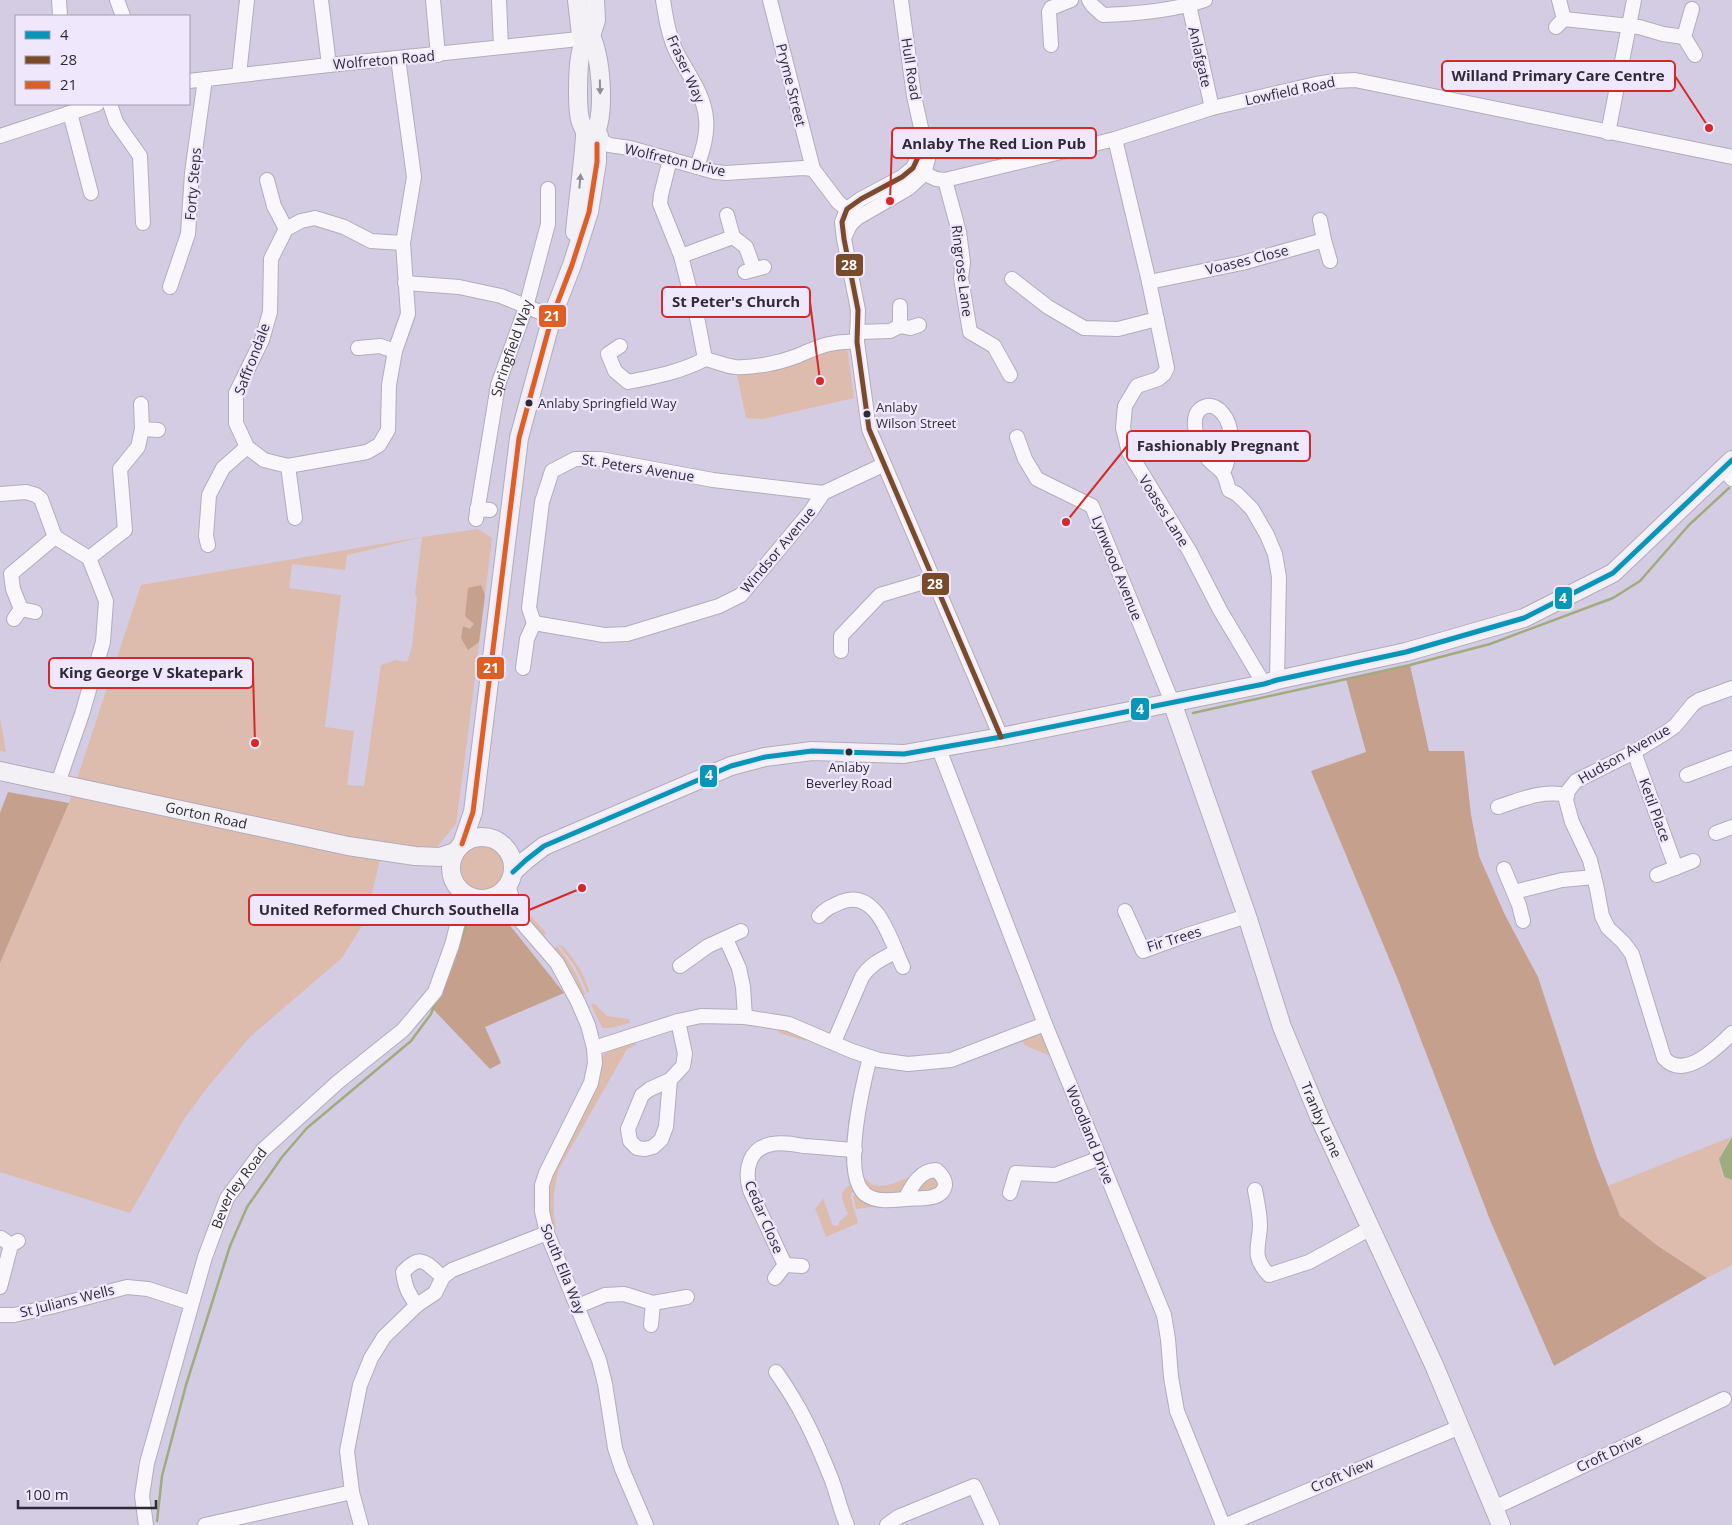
<svg xmlns="http://www.w3.org/2000/svg" width="1732" height="1525" viewBox="0 0 1732 1525" font-family="'Open Sans',sans-serif">
<style>
.green{fill:#ddbcad;fill-rule:evenodd}
.forest{fill:#c5a18d}
.water{fill:#a0ab7e}
.lines{fill:none;stroke-linecap:round;stroke-linejoin:round}
.stream{stroke:#a0ab7e;stroke-width:2.5}
.minor-casing{stroke:#b3acbd;stroke-width:16}
.major-casing{stroke:#b2abbc;stroke-width:20}
.minor{stroke:#f9f7fb;stroke-width:14}
.major{stroke:#f3f1f6;stroke-width:18}
.bus-1-casing{stroke:#efe8fc;stroke-width:9}
.bus-2-casing{stroke:#efe8fc;stroke-width:9}
.bus-3-casing{stroke:#efe8fc;stroke-width:9}
.bus-1{stroke:#0796b8;stroke-width:5}
.bus-2{stroke:#7a4b2a;stroke-width:5}
.bus-3{stroke:#de5f24;stroke-width:5}
.oneway{fill:#918d97}
.bus-dot{fill:#2f2938;stroke:#efe8fc;stroke-width:2}
.labels{text-anchor:middle;stroke-width:4.5;stroke-linejoin:round;paint-order:stroke}
.bus-label{font-size:13px;fill:#2f2938;stroke:#efe8fc;text-anchor:start}
.street-label{font-size:14px;fill:#2f2938;stroke:#efe8fc}
.leader{fill:none;stroke:#d62828;stroke-width:2}
.callout-dot{fill:#d62828;stroke:#efe8fc;stroke-width:2}
.callout{fill:#efe8fc;stroke:#d62828;stroke-width:2}
.callout-label{font-size:15px;text-anchor:middle;font-weight:bold;fill:#2f2938}
.line-badge{stroke:#efe8fc;stroke-width:2}
.badge-label{font-size:14px;text-anchor:middle;font-weight:bold;fill:#fff}
</style>
<rect width="100%" height="100%" fill="#d4cce2"/>
<path class="green" d="M842 346 847 349 848 354 854 398 763 419 746 418 736 370Z
M478 529 492 538 468 734 456 824 432 853 384 842 366 919 342 958 251 1036 210 1084 184 1119 130 1213 0 1172V963L69 803 141 585 422 537ZM422 537 415 594 417 598 412 647 407 662 396 660 381 665 364 786 347 785 354 731 325 727 341 595 289 588 292 564 345 570 347 555Z
M0 718 6 752 0 751Z
M456 868a25 25 0 1 1 50 0a25 25 0 1 1-50 0Z
M521 905 547 934 542 936 517 908Z
M558 945 563 946C575 960 584 973 589 991L587 993C580 972 573 962 558 945Z
M557 946C570 962 578 975 585 994L583 995 580 991 575 979 566 965 556 953 555 948Z
M591 1004H595L607 1016 629 1019 630 1023 611 1028H602Z
M780 1027 807 1036 806 1041 779 1033Z
M1039 1034 1045 1037 1051 1053 1048 1055 1024 1045 1023 1039Z
M635 1040 636 1045 627 1049 559 1169C553 1191 552 1206 556 1229L548 1226 545 1184 599 1062C606 1048 621 1046 635 1040Z
M1731 1137 1719 1159 1723 1177 1732 1180V1265L1707 1278 1658 1246 1620 1216 1608 1186Z
M861 1170C870 1199 900 1181 919 1172L903 1194 879 1196 860 1182Z
M931 1174 942 1179 937 1191 916 1193V1187Z
M854 1183 857 1188 851 1194V1198L858 1223 826 1237 815 1208 818 1206 823 1198 833 1226 839 1225V1222L848 1214C842 1198 836 1192 854 1183Z
M858 1190 874 1203 873 1207 856 1209 853 1196Z"/>
<path class="forest" d="M481 585 485 595 479 642 468 650 461 638 463 626 470 629 474 624 465 616 468 588Z
M1410 665 1429 751H1464L1471 815 1479 856 1505 915 1538 977 1596 1155 1620 1216 1658 1246 1707 1278 1554 1366 1490 1220 1398 980 1311 771 1366 752 1346 679Z
M8 792 69 803 0 963V813Z
M504 918 564 993 485 1027 501 1063 490 1069 432 1008 440 997 462 929 484 920Z"/>
<path class="water" d="M1732 1137V1180L1724 1177 1719 1159Z"/>
<g class="lines">
<path class="stream" d="M1193 713 1410 665 1490 644 1613 598 1640 581 1689 525 1729 488
M459 944 468 922 479 909
M157 1521 162 1476 186 1385 230 1246 247 1207 282 1157 307 1128 411 1041 431 1014 437 998"/>
<g class="minor-casing">
<g id="minor">
<path d="M59 0 60 16"/>
<path d="M117 0 123 16"/>
<path d="M321 0 329 65"/>
<path d="M433 0 438 55"/>
<path d="M499 0 501 47"/>
<path d="M663 0C666 19 669 38 678 55 689 75 704 95 706 118 708 135 702 152 697 167"/>
<path d="M770 0 813 169 838 202 854 216"/>
<path d="M1089 0 1092 5 1103 15C1136 14 1173 11 1205 0"/>
<path d="M1559 0 1564 19"/>
<path d="M1189 5 1212 108"/>
<path d="M1692 9 1684 37 1695 55"/>
<path d="M1556 27 1564 19 1639 27 1663 34 1684 37"/>
<path d="M1051 45 1049 12 1051 8 1071 0"/>
<path d="M398 58 414 177 403 243 408 314 395 351 389 385 388 430 379 445 367 452 288 466 264 460 247 447 236 423V393L262 340 270 312 271 259 286 229 301 221 315 218 344 227 371 241 403 243"/>
<path d="M239 75 247 0"/>
<path d="M189 81 329 65 579 39"/>
<path d="M110 104 116 122 140 156 143 223"/>
<path d="M70 113 91 193"/>
<path d="M1608 133 1634 0"/>
<path d="M0 136 97 104"/>
<path d="M599 139 609 145 630 148 715 172 726 173 803 168 813 169"/>
<path d="M923 139 919 155 913 168 902 177 861 199 847 209 842 222 844 239 858 310 857 342 869 429 1001 737"/>
<path d="M1115 139 1149 282 1167 368 1164 374 1158 379 1137 386 1125 406 1123 428 1129 452 1190 552 1220 610 1264 684"/>
<path d="M670 159 661 195 660 204 681 256 698 322 705 359"/>
<path d="M913 168 936 179 945 180 1115 139 1212 108 1316 84 1335 81 1355 80 1732 157"/>
<path d="M267 180 274 206 286 229"/>
<path d="M945 180 959 232 963 262 961 278 970 332 994 346 1010 375"/>
<path d="M727 215 733 237"/>
<path d="M844 238 850 225 857 218 909 188 924 174 928 159 914 96 901 0"/>
<path d="M1324 240 1330 261"/>
<path d="M681 256 733 237 746 247 754 269"/>
<path d="M745 272 764 267"/>
<path d="M1012 279 1048 307 1084 328 1118 329 1157 319"/>
<path d="M1149 282 1242 263 1324 240 1320 220"/>
<path d="M405 283 459 287 501 296 552 317"/>
<path d="M170 287 188 234 192 173 205 79"/>
<path d="M900 306V326"/>
<path d="M857 332 890 331 900 326 910 328 919 325"/>
<path d="M620 346 608 354 615 371 628 382C654 377 681 372 705 359"/>
<path d="M358 348 380 346 395 351"/>
<path d="M705 359C715 361 725 366 735 367 754 368 779 363 797 356 818 347 833 340 857 342"/>
<path d="M142 429 158 430"/>
<path d="M1017 437 1025 459 1037 479 1092 506 1172 702"/>
<path d="M288 466 295 518"/>
<path d="M1723 468 1732 479"/>
<path d="M1223 473C1230 457 1236 429 1223 414 1219 409 1214 405 1207 406 1184 411 1199 447 1208 459 1212 464 1218 467 1222 472 1226 477 1227 484 1229 490L1237 494 1252 509 1267 535 1275 554 1279 577 1277 680"/>
<path d="M0 494 26 492 36 495 41 499 55 537 89 558 106 601 103 642 82 714 58 783"/>
<path d="M477 509 490 510"/>
<path id="s1" d="M476 519 498 385 526 307 548 224V189"/>
<path d="M208 545 206 536 209 495 223 468 247 447"/>
<path d="M89 558 125 530 120 469 138 447 142 429 141 404"/>
<path d="M21 609 13 589 11 574 55 537"/>
<path d="M14 619 21 609 35 612"/>
<path d="M534 623 529 608 542 502 552 471 575 459H600L713 480 823 493"/>
<path d="M841 651V636L880 595 934 579"/>
<path d="M523 668 527 639 534 623 604 635 627 634 719 606 741 595 811 511 823 493 883 465"/>
<path d="M1732 688 1699 700 1693 704 1675 726 1665 733 1634 752 1576 781 1568 791 1566 800 1572 822 1590 860 1597 889 1602 916 1608 928 1623 942 1632 954 1664 1058C1684 1081 1718 1047 1732 1033"/>
<path d="M939 749 1045 1024 1164 1315 1168 1339 1171 1377 1177 1411 1223 1525"/>
<path d="M1634 752 1676 868"/>
<path d="M1687 775 1732 758"/>
<path d="M1498 807C1522 799 1542 790 1567 795"/>
<path d="M1716 833 1732 827"/>
<path d="M1504 869 1519 905 1523 921"/>
<path d="M1657 875 1693 861"/>
<path d="M508 885 518 918"/>
<path d="M1514 892 1562 880 1594 877"/>
<path d="M492 898 518 918 557 963 578 1002 588 1025 594 1048 595 1063 591 1083 546 1173 542 1185V1211L547 1233 599 1360 605 1384 615 1448 622 1469 646 1525"/>
<path d="M1125 911 1143 951 1184 936 1247 916"/>
<path d="M819 916C825 909 832 906 841 902 878 887 891 943 903 967"/>
<path d="M458 922 477 899"/>
<path d="M726 939 739 968 743 987 745 1017"/>
<path d="M680 966 708 946 741 931"/>
<path d="M834 1042 862 977C870 964 882 959 895 952"/>
<path d="M594 1048 678 1021 701 1016 745 1017 789 1024 852 1051 879 1060 908 1064 951 1060 1045 1024"/>
<path d="M870 1057C863 1084 841 1174 865 1194 877 1203 892 1200 906 1199 912 1198 918 1199 925 1198 944 1197 953 1184 936 1170 920 1170 912 1186 905 1199"/>
<path d="M670 1080 650 1089 642 1095 628 1129 630 1141 637 1148 645 1149 653 1147 661 1140 666 1127 670 1080 683 1066 685 1054 678 1021"/>
<path d="M1255 1190C1257 1201 1260 1214 1260 1226 1259 1248 1251 1256 1269 1275L1309 1262 1371 1228"/>
<path d="M1010 1193 1016 1173 1055 1175 1100 1158"/>
<path d="M1 1238 11 1245 18 1241"/>
<path d="M785 1265 750 1190C744 1170 749 1148 772 1144 782 1142 793 1144 804 1146 821 1147 838 1149 855 1150"/>
<path d="M775 1278 785 1265 802 1266"/>
<path d="M0 1287 11 1245"/>
<path d="M417 1305C408 1294 405 1286 403 1272 422 1252 426 1264 443 1277"/>
<path d="M578 1306 605 1295 624 1294 653 1303 687 1297"/>
<path d="M0 1315H14L50 1307 127 1287 148 1289 191 1303"/>
<path d="M651 1325 653 1303"/>
<path d="M776 1372C801 1407 815 1438 831 1478 837 1493 840 1510 847 1525"/>
<path d="M1494 1508 1724 1399"/>
<path id="s2" d="M146 1525 142 1496 147 1463 205 1257 227 1198 263 1150 338 1082 403 1030 435 992 452 945 458 922 460 891"/>
<path d="M205 1525 352 1492"/>
<path d="M361 1525 352 1492 347 1451 360 1385 371 1358 384 1337 417 1305 435 1293 443 1277 452 1270 547 1233"/>
<path d="M887 1525 898 1517 974 1486 992 1525"/>
<path d="M1226 1525 1460 1427"/>
</g>
</g>
<g class="major-casing">
<g id="major">
<path d="M577 0 581 35"/>
<path d="M591 36C601 58 605 108 596 132"/>
<path d="M591 36 596 20 595 0"/>
<path d="M583 46C577 57 577 106 580 119 581 124 584 129 586 134"/>
<path d="M575 232C578 200 583 167 585 136L590 132H594L599 136V141L595 146 589 145"/>
<path id="s3" d="M1172 702 1247 916 1282 1027 1321 1121 1434 1365 1501 1525"/>
<path id="s4" d="M0 771 348 846 415 856 440 857 455 852"/>
<circle cx="482" cy="868" r="31"/>
<path d="M462 844 473 812 519 438 552 317 572 265 589 212 597 162V144"/>
<path d="M513 872 526 860 544 846 731 766 765 757 812 751 904 754 1001 737 1264 684 1277 680 1406 652 1524 618 1613 573 1732 460"/>
</g>
</g>
<use href="#minor" class="minor"/>
<use href="#major" class="major"/>
<g class="bus-1-casing">
<path id="bus-1" d="M513 872 526 860 544 846 731 766 765 757 812 751 904 754 1001 737 1264 684 1277 680 1406 652 1524 618 1613 573 1732 460"/>
</g>
<g class="bus-2-casing">
<path id="bus-2" d="M923 139 919 155 913 168 902 177 861 199 847 209 842 222 844 239 858 310 857 342 869 429 1001 737"/>
</g>
<g class="bus-3-casing">
<path id="bus-3" d="M462 844 473 812 519 438 552 317 572 265 589 212 597 162V144"/>
</g>
<use href="#bus-1" class="bus-1"/>
<use href="#bus-2" class="bus-2"/>
<use href="#bus-3" class="bus-3"/>
</g>
<defs><path id="oneway-solid" d="M-6-.8H1V-3.2L6.5 0L1 3.2V.8H-6Z" transform="scale(1.25)"/></defs>
<g class="oneway">
<use href="#oneway-solid" transform="translate(600 87) rotate(89)"/>
<use href="#oneway-solid" transform="translate(580 181) rotate(-85)"/>
</g>
<g class="bus-dot">
<circle cx="529" cy="403" r="4.5"/>
<circle cx="867" cy="414" r="4.5"/>
<circle cx="849" cy="752" r="4.5"/>
</g>
<g class="labels">
<g class="bus-label">
<text x="538" y="408">Anlaby Springfield Way</text>
<text x="876" y="412">Anlaby<tspan x="876" dy="16">Wilson Street</tspan></text>
<text x="849" y="772" text-anchor="middle">Anlaby<tspan x="849" dy="16">Beverley Road</tspan></text>
</g>
<g class="street-label">
<text transform="translate(1200 57) rotate(77)" y="5">Anlafgate</text>
<text transform="translate(384 60) rotate(-5)" y="5">Wolfreton Road</text>
<text transform="translate(686 69) rotate(66)" y="5">Fraser Way</text>
<text transform="translate(911 69) rotate(81)" y="5">Hull Road</text>
<text transform="translate(791 85) rotate(76)" y="5">Pryme Street</text>
<text transform="translate(1290 91) rotate(-12)" y="5">Lowfield Road</text>
<text transform="translate(675 160) rotate(13)" y="5">Wolfreton Drive</text>
<text transform="translate(193 184) rotate(-85)" y="5">Forty Steps</text>
<text transform="translate(1247 260) rotate(-14)" y="5">Voases Close</text>
<text transform="translate(962 271) rotate(83)" y="5">Ringrose Lane</text>
<text dy="5" stroke="none"><textPath href="#s1" startOffset="175">Springfield Way</textPath></text>
<text transform="translate(252 359) rotate(-69)" y="5">Saffrondale</text>
<text transform="translate(638 468) rotate(9)" y="5">St. Peters Avenue</text>
<text transform="translate(1164 511) rotate(58)" y="5">Voases Lane</text>
<text transform="translate(778 550) rotate(-50)" y="5">Windsor Avenue</text>
<text transform="translate(1117 568) rotate(68)" y="5">Lynwood Avenue</text>
<text transform="translate(1624 754) rotate(-30)" y="5">Hudson Avenue</text>
<text transform="translate(1655 810) rotate(70)" y="5">Ketil Place</text>
<text dy="5" stroke="none"><textPath href="#s4" startOffset="211">Gorton Road</textPath></text>
<text transform="translate(1174 939) rotate(-17)" y="5">Fir Trees</text>
<text dy="5" stroke="none"><textPath href="#s3" startOffset="444">Tranby Lane</textPath></text>
<text transform="translate(1090 1135) rotate(68)" y="5">Woodland Drive</text>
<text dy="5" stroke="none"><textPath href="#s2" startOffset="354">Beverley Road</textPath></text>
<text transform="translate(764 1217) rotate(67)" y="5">Cedar Close</text>
<text transform="translate(563 1269) rotate(68)" y="5">South Ella Way</text>
<text transform="translate(67 1301) rotate(-14)" y="5">St Julians Wells</text>
<text transform="translate(1609 1453) rotate(-25)" y="5">Croft Drive</text>
<text transform="translate(1342 1475) rotate(-23)" y="5">Croft View</text>
</g>
</g>
<path class="leader" d="M1709 128L1675 76M890 201L892 143M820 381L810 302M1066 522L1127 446M255 743L253 673M582 888L529 910"/>
<g class="callout-dot">
<circle cx="1709" cy="128" r="5"/>
<circle cx="890" cy="201" r="5"/>
<circle cx="820" cy="381" r="5"/>
<circle cx="1066" cy="522" r="5"/>
<circle cx="255" cy="743" r="5"/>
<circle cx="582" cy="888" r="5"/>
</g>
<g class="callout">
<rect x="1442" y="61" width="233" height="30" rx="5"/>
<rect x="892" y="128" width="204" height="30" rx="5"/>
<rect x="662" y="287" width="148" height="30" rx="5"/>
<rect x="1127" y="431" width="183" height="30" rx="5"/>
<rect x="49" y="658" width="204" height="30" rx="5"/>
<rect x="249" y="895" width="280" height="30" rx="5"/>
</g>
<g class="callout-label">
<text x="1558" y="81">Willand Primary Care Centre</text>
<text x="994" y="149">Anlaby The Red Lion Pub</text>
<text x="736" y="307">St Peter's Church</text>
<text x="1218" y="451">Fashionably Pregnant</text>
<text x="151" y="678">King George V Skatepark</text>
<text x="389" y="915">United Reformed Church Southella</text>
</g>
<g class="line-badge">
<rect x="835" y="253" width="29" height="24" rx="5" fill="#7a4b2a"/>
<rect x="538" y="304" width="29" height="24" rx="5" fill="#de5f24"/>
<rect x="921" y="572" width="29" height="24" rx="5" fill="#7a4b2a"/>
<rect x="1554" y="586" width="19" height="24" rx="5" fill="#0796b8"/>
<rect x="476" y="656" width="29" height="24" rx="5" fill="#de5f24"/>
<rect x="1130" y="697" width="20" height="24" rx="5" fill="#0796b8"/>
<rect x="699" y="764" width="19" height="24" rx="5" fill="#0796b8"/>
</g>
<g class="badge-label">
<text x="849" y="270">28</text>
<text x="552" y="321">21</text>
<text x="935" y="589">28</text>
<text x="1563" y="603">4</text>
<text x="491" y="673">21</text>
<text x="1140" y="714">4</text>
<text x="709" y="780">4</text>
</g>
<rect x="15" y="15" width="175" height="90" fill="#efe8fc" stroke="#a29cae"/>
<rect x="25" y="31" width="25" height="8" fill="#0796b8" stroke="#a29cae"/>
<text x="60" y="40" font-size="15" fill="#2f2938">4</text>
<rect x="25" y="56" width="25" height="8" fill="#7a4b2a" stroke="#a29cae"/>
<text x="60" y="65" font-size="15" fill="#2f2938">28</text>
<rect x="25" y="81" width="25" height="8" fill="#de5f24" stroke="#a29cae"/>
<text x="60" y="90" font-size="15" fill="#2f2938">21</text>
<path d="M18 1500v8h138v-8" fill="none" stroke="#2f2938" stroke-width="2.5"/>
<text x="25" y="1500" font-size="15" fill="#2f2938" stroke="#efe8fc" stroke-width="4" paint-order="stroke">100 m</text>
</svg>
